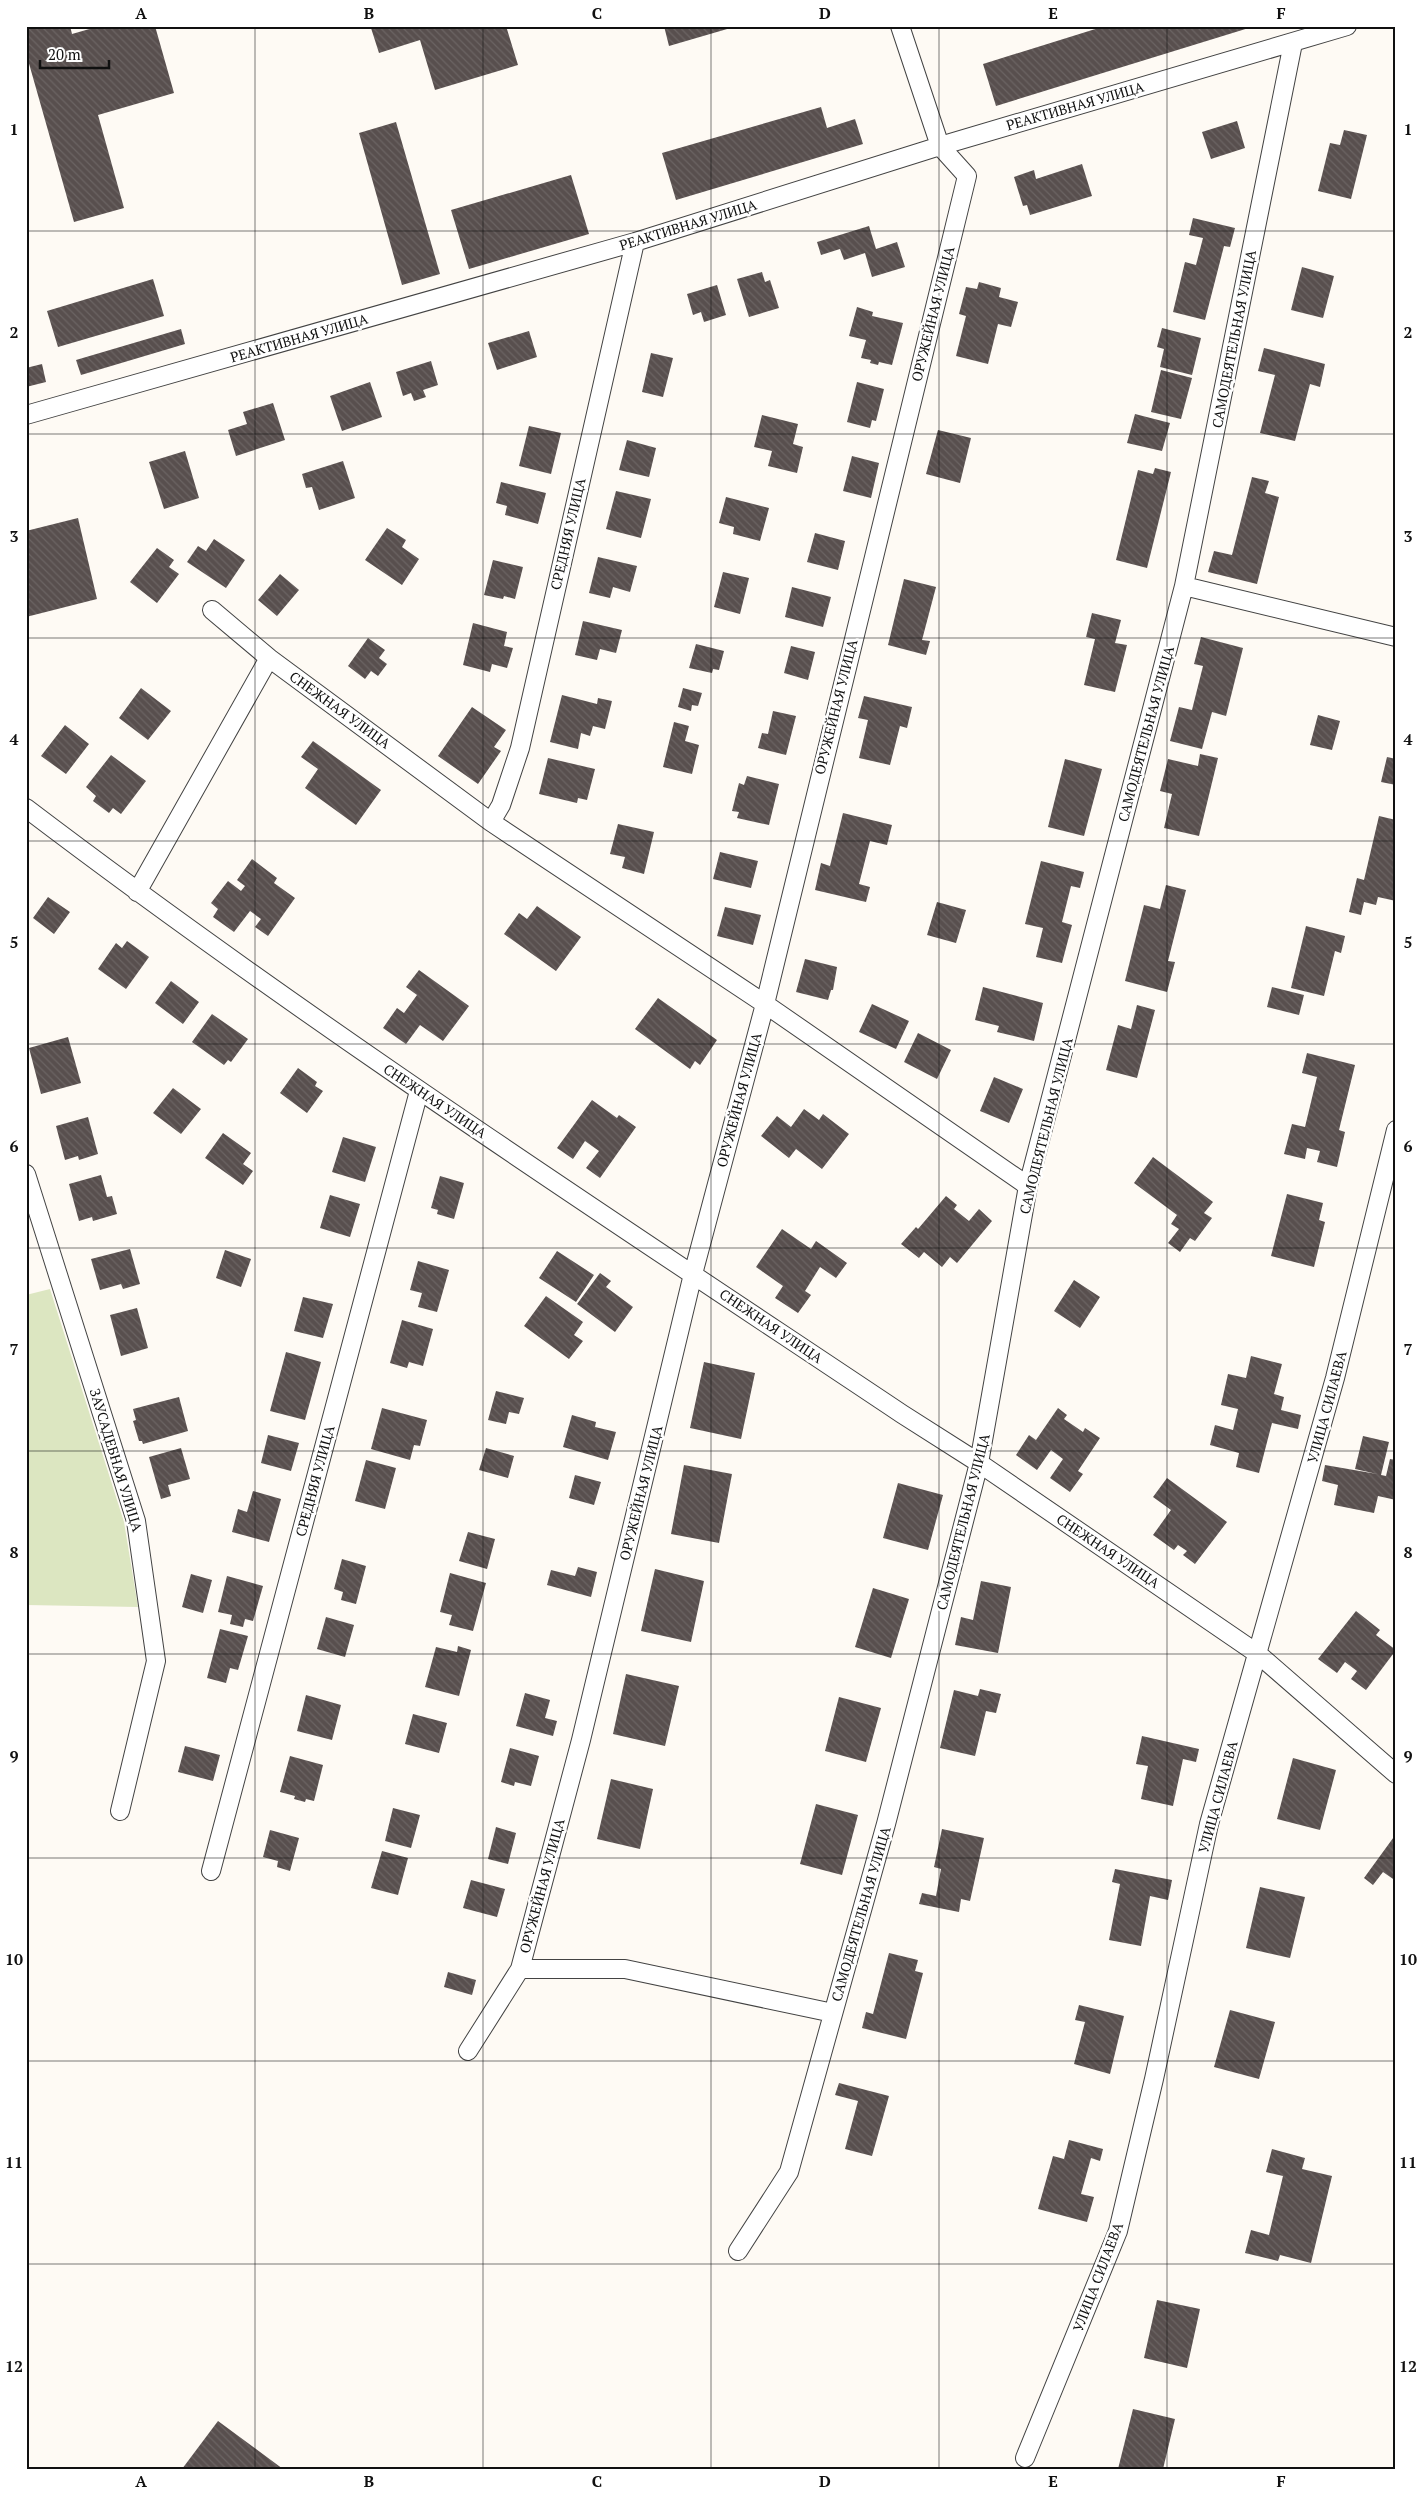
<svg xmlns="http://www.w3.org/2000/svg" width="1422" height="2495" viewBox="0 0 1422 2495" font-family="'PT Serif',serif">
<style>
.garden{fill:#dce6c1}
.building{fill:url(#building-back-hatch)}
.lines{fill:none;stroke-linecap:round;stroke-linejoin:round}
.street-casing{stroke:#434343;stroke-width:20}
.street{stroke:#fff;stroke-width:18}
.grid{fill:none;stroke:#101010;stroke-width:1;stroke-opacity:0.55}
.labels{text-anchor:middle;stroke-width:5;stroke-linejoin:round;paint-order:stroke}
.street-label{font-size:14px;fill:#101010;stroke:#fff}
.neatline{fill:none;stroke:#101010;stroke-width:2}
.grid-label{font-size:16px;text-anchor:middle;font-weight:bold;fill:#101010}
</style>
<defs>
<pattern id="building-back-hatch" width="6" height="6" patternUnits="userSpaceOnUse" patternTransform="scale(1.25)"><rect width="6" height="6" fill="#584f4e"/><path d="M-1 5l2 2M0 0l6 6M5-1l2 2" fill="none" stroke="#6b6463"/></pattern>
</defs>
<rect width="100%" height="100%" fill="#fefaf4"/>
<path class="garden" d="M50 1289 124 1522 138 1607 26 1605V1295Z"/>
<path class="building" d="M26 26H70L72 34 100 26H155L174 93 98 115 124 208 74 222 26 53Z
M378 26H506L518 65 435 90 420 40 379 53 371 28Z
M664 26H734V27L669 46Z
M1105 26H1251L1252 27 996 106 983 64Z
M821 107 827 128 855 119 863 144 676 200 662 153Z
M1237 121 1245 148 1211 159 1202 132Z
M396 122 440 274 402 285 359 133Z
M1344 130 1367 135 1351 199 1318 191 1330 143 1340 145Z
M1082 164 1092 196 1030 215 1027 205 1023 206 1014 177 1034 170 1036 179Z
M571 175 589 234 469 269 451 210Z
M1193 218 1235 228 1230 247 1224 246 1205 320 1173 312 1185 262 1196 265 1203 238 1189 235Z
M869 226 876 249 897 242 905 267 872 277 865 253 844 260 840 249 821 255 817 242Z
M1302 267 1334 276 1323 318 1291 310Z
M762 272 765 282 770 280 779 308 749 317 737 279Z
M153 279 164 316 58 347 47 311Z
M979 282 1001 288 999 297 1018 302 1011 327 998 324 988 364 956 356 966 316 959 314 966 287 977 289Z
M717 285 726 315 704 322 701 312 693 315 687 294Z
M857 307 873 312 872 316 903 323 892 365 879 362 878 365 870 363 871 360 861 358 866 340 849 336Z
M1162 328 1201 338 1192 375 1160 367 1164 349 1157 347Z
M181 329 185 344 81 375 76 360Z
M529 331 537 357 497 370 488 343Z
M1264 348 1325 364 1320 387 1310 384 1295 441 1260 433 1275 375 1258 371Z
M651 353 673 358 663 397 642 392Z
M431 361 438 385 423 390 426 397 414 401 411 393 403 396 396 372Z
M42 364 46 382 26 387V368Z
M1161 370 1192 378 1181 419 1151 412Z
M370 382 382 417 342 431 330 396Z
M857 382 884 389 876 421 872 420 870 428 847 422Z
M273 403 285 440 236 456 228 430 247 424 243 412Z
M1135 414 1170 423 1162 451 1127 443Z
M762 415 798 424 793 444 803 447 797 473 768 466 772 451 754 447Z
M529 426 561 433 551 474 519 466Z
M938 430 971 438 960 483 926 474Z
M627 440 656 448 649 477 619 470Z
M185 451 199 498 164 509 149 462Z
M852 456 879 463 871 498 843 491Z
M343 461 355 498 319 510 312 487 306 488 302 474Z
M1155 468 1171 472 1147 568 1116 560 1138 470 1153 474Z
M1252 477 1269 481 1265 493 1279 497 1257 584 1208 572 1214 551 1232 555Z
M501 482 546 493 538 524 505 515 507 506 496 503Z
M616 491 651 499 641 538 606 529Z
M726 497 769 508 760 541 733 534 734 527 719 523Z
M78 518 97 599 26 617V531Z
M387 528 406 540 402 547 419 559 402 585 365 560Z
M815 533 845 541 838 570 807 562Z
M214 539 245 560 226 588 187 562 198 546 206 551Z
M157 548 174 560 169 567 179 574 157 603 130 582Z
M598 557 637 566 630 592 613 587 610 598 589 593Z
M493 560 523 567 515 599 504 596 503 599 484 595Z
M723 572 749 578 740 614 714 607Z
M280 574 299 590 277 616 258 600Z
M904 579 936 587 922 640 930 641 926 655 888 645Z
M792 587 831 597 823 627 785 617Z
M1092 613 1121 620 1115 643 1127 645 1115 692 1084 685 1095 639 1086 637Z
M583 621 622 630 616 653 600 649 597 660 575 655Z
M473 623 507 632 504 646 513 648 507 668 492 664 490 672 463 665Z
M1201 637 1243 648 1226 716 1212 712 1202 749 1170 741 1179 707 1192 710 1203 666 1194 664Z
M368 638 385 650 379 658 387 664 378 676 371 671 365 679 348 666Z
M696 644 724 651 719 670 713 669 712 673 689 668Z
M791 646 815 652 808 680 784 673Z
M141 688 171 711 148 740 119 718Z
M683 688 702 693 698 706 692 705 691 711 678 707Z
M562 695 597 704 598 698 612 701 605 729 593 726 590 736 581 733 578 749 550 742Z
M864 696 912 707 907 728 900 726 890 765 859 758 868 720 858 718Z
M472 707 506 730 494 747 501 751 478 784 438 756Z
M773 711 796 716 786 755 758 748 762 733 768 734Z
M1318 715 1340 721 1332 750 1310 745Z
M674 722 689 726 685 741 699 745 692 774 663 767Z
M65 725 89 744 66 774 41 756Z
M313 741 381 790 356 825 305 788 318 769 301 757Z
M1200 754 1218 758 1199 836 1164 828 1172 794 1160 791 1168 759 1198 766Z
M111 755 146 781 121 814 113 808 109 813 93 801 96 796 86 787Z
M1387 757 1396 759V785L1381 782Z
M548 758 595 769 587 800 578 798 577 803 539 794Z
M1065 759 1102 769 1084 836 1048 827Z
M747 776 779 784 769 825 737 818 739 812 732 811 739 783 744 785Z
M843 813 892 825 887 845 870 841 859 884 870 887 866 902 815 890 821 863 830 866Z
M1379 816 1396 820V901L1378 897 1376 905 1364 902 1361 915 1349 912 1357 878 1364 880Z
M618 824 654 832 644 874 622 868 625 857 610 854Z
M720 852 758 861 751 888 713 879Z
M252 859 277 878 274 883 295 898 268 936 255 927 261 919 250 911 234 932 213 917 218 909 211 903 228 881 241 891 245 886 237 880Z
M1041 861 1084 872 1080 888 1071 886 1062 922 1072 925 1062 963 1036 957 1043 928 1025 924Z
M1166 885 1186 890 1168 961 1175 962 1167 992 1125 981 1144 905 1160 909Z
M48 897 70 912 54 934 33 918Z
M937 902 966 910 956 943 927 935Z
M537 906 581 937 556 971 504 934 519 913 527 919Z
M725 907 761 915 753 945 717 936Z
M1306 926 1345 936 1341 953 1335 951 1324 996 1291 988Z
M127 941 149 957 126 989 98 969 116 943 122 948Z
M805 959 837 967 833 990H831L828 1000 796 992Z
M419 970 469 1006 443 1041 420 1025 406 1044 383 1028 397 1008 404 1013 417 995 406 987Z
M171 981 199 1002 183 1024 155 1003Z
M983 987 1043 1003 1034 1041 997 1032 999 1026 975 1020Z
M1272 987 1304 995 1299 1015 1267 1007Z
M658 998 717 1040 700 1065 695 1061 690 1069 635 1029Z
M872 1004 909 1021 896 1049 859 1032Z
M1137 1005 1155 1010 1137 1078 1106 1070 1118 1025 1131 1029Z
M212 1014 248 1039 231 1062 228 1060 224 1065 192 1042Z
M918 1033 951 1050 937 1079 904 1062Z
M68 1037 81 1083 41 1094 29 1048Z
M1307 1053 1355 1065 1339 1130 1345 1132 1337 1167 1317 1162 1320 1151 1307 1148 1305 1159 1284 1154 1292 1124 1305 1127 1317 1077 1302 1073Z
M298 1068 317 1082 315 1086 323 1091 307 1113 280 1093Z
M994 1077 1023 1089 1009 1123 980 1111Z
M173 1088 201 1109 181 1134 153 1113Z
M592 1100 617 1118 619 1115 636 1127 600 1178 586 1168 599 1151 585 1141 573 1159 557 1148Z
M804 1109 819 1120 823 1114 849 1134 822 1169 796 1149 789 1158 761 1136 777 1116 791 1127Z
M88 1117 98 1154 79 1160 78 1156 65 1160 56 1126Z
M223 1133 251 1153 243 1164 253 1171 243 1185 205 1158Z
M343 1137 376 1147 365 1182 332 1172Z
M1153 1157 1213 1202 1204 1213 1212 1218 1195 1241 1190 1238 1180 1252 1168 1243 1179 1229 1171 1224 1177 1215 1134 1183Z
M101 1175 107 1197 112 1196 117 1214 93 1221 92 1217 79 1221 69 1184Z
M440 1176 464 1183 454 1219 437 1214 438 1210 431 1208Z
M1287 1194 1323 1203 1319 1220 1325 1222 1314 1267 1271 1256Z
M330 1195 360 1204 350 1237 320 1228Z
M946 1196 957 1205 954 1209 969 1221 979 1209 992 1221 957 1263 950 1257 942 1267 924 1252 919 1258 901 1244 916 1227 918 1229Z
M782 1229 811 1249 816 1241 847 1263 836 1278 820 1267 805 1291 811 1295 798 1313 775 1298 783 1286 756 1267Z
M130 1249 140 1284 123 1289 121 1284 100 1290 91 1259Z
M225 1250 251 1259 241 1287 216 1278Z
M557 1251 594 1275 576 1302 539 1278Z
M418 1261 449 1270 437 1312 418 1307 422 1293 410 1290Z
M600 1273 611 1281 606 1287 633 1307 615 1332 577 1304Z
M1074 1280 1100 1297 1080 1328 1054 1311Z
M546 1296 583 1322 574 1335 583 1341 569 1359 524 1326Z
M303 1297 333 1304 323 1338 294 1331Z
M137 1308 148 1348 121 1356 110 1315Z
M402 1320 433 1329 423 1366 409 1362 407 1368 390 1363Z
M286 1352 321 1362 305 1420 270 1411Z
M1251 1356 1282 1364 1274 1394 1284 1397 1281 1410 1301 1415 1298 1429 1272 1423 1259 1473 1236 1467 1239 1453 1210 1445 1215 1425 1233 1430 1238 1409 1221 1405 1228 1374 1246 1378Z
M704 1362 755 1373 741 1439 690 1428Z
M496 1391 524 1398 519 1414 509 1412 506 1424 488 1420Z
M179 1397 188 1431 143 1444 142 1441H139L133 1421 136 1420 133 1409Z
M382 1408 427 1420 420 1446 414 1445 410 1460 371 1449Z
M1058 1408 1067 1415 1064 1419 1083 1432 1085 1428 1100 1438 1078 1471 1083 1474 1070 1492 1050 1478 1063 1459 1051 1450 1037 1470 1016 1455 1029 1435 1036 1440Z
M572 1415 596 1422 595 1427 616 1432 608 1460 563 1447Z
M268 1435 299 1443 291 1471 261 1463Z
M1363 1436 1389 1442 1381 1475 1386 1476 1390 1459 1396 1460V1500L1378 1496 1374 1513 1334 1505 1338 1485 1322 1481 1325 1465 1377 1474 1355 1469Z
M181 1448 190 1479 168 1485 171 1496 161 1499 149 1457Z
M486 1448 514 1456 508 1478 479 1470Z
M366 1460 396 1468 385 1509 355 1501Z
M684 1465 732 1474 719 1543 671 1534Z
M575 1475 601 1482 594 1505 569 1498Z
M1167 1478 1227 1522 1195 1564 1183 1555 1187 1551 1178 1545 1174 1550 1153 1535 1171 1510 1153 1497Z
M898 1483 943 1495 928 1550 883 1538Z
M253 1491 281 1499 269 1542 232 1532 238 1509 247 1512Z
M468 1532 495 1539 487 1569 459 1561Z
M342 1559 366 1566 356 1604 341 1600 343 1592 334 1589Z
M578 1567 597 1572 591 1597 547 1585 551 1570 575 1576Z
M655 1569 704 1581 691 1642 641 1631Z
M450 1573 486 1583 473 1631 449 1625 452 1615 440 1612Z
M191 1574 212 1580 203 1613 182 1607Z
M227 1576 263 1586 253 1621 245 1619 243 1627 230 1624 232 1615 218 1612Z
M981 1581 1011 1587 998 1653 955 1645 961 1617 973 1620Z
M873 1588 909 1599 891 1658 855 1647Z
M1356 1611 1380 1630 1376 1635 1396 1650 1366 1690 1351 1679 1357 1671 1345 1662 1337 1673 1318 1659Z
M326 1617 354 1625 345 1657 317 1649Z
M220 1629 248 1636 238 1670 230 1668 226 1683 207 1678Z
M458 1646 471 1650 459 1696 425 1687 436 1647 457 1652Z
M626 1674 679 1686 665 1746 613 1734Z
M980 1689 1001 1694 996 1713 986 1711 975 1756 940 1748 954 1690 978 1696Z
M525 1693 550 1700 545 1718 557 1721 553 1736 516 1726Z
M306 1695 341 1705 332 1740 297 1731Z
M839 1697 881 1708 866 1762 825 1751Z
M413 1714 447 1723 439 1753 405 1744Z
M1142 1736 1199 1749 1196 1762 1183 1759 1173 1806 1141 1799 1148 1766 1136 1764Z
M185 1746 220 1755 213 1781 178 1772Z
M510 1748 539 1756 531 1786 515 1782 514 1786 501 1782Z
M290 1756 323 1765 314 1801 306 1799 305 1802 294 1799 295 1796 280 1792Z
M1293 1758 1336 1770 1320 1830 1277 1819Z
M611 1779 653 1789 640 1849 597 1839Z
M816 1804 858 1815 842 1875 800 1864Z
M393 1808 420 1815 411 1848 385 1841Z
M496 1827 516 1833 508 1864 488 1859Z
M942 1829 984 1838 970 1901 961 1899 959 1912 919 1904 922 1893 936 1896 941 1869 934 1867Z
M270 1830 299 1838 290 1871 277 1867 278 1861 263 1857Z
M1396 1834V1881L1383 1872 1373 1885 1364 1878Z
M382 1851 408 1858 398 1895 371 1888Z
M1115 1869 1172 1880 1168 1900 1150 1896 1141 1946 1109 1940 1120 1884 1112 1882Z
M471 1880 505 1889 497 1917 463 1908Z
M1260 1887 1305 1897 1290 1958 1246 1948Z
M889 1953 918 1960 915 1971 923 1973 906 2039 862 2028 866 2012 873 2014Z
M448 1972 476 1980 472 1995 444 1987Z
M1079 2005 1124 2016 1110 2074 1074 2064 1085 2022 1075 2020Z
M1230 2010 1275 2022 1259 2079 1214 2067Z
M839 2083 889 2096 872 2156 845 2149 858 2101 835 2095Z
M1069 2140 1103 2149 1100 2161 1091 2158 1081 2194 1094 2197 1087 2222 1038 2209 1053 2156 1064 2159Z
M1272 2149 1305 2158 1302 2169 1332 2176 1311 2263 1280 2255 1278 2261 1245 2253 1251 2230 1269 2235 1283 2176 1266 2172Z
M1157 2300 1200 2309 1187 2368 1144 2358Z
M1133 2409 1175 2419 1163 2469H1118Z
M218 2421 283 2469H182Z"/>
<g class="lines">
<g class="street-casing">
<path id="street" d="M26 415 635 242 940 146 1347 26
M1184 586 1396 637
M212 610 269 658
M26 808C309 1023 607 1217 902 1414L979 1463 1258 1654 1396 1774
M491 822 501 805 520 748 635 242
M137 892 269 658 491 822 765 1004 1028 1186
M26 1174 136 1521 156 1661 120 1811
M211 1871 419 1091
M520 1969H625L833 2013
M468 2051 520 1969 581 1740 693 1274 765 1004 967 176 940 146 900 26
M738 2251 789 2172 886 1824 979 1463 1028 1186 1184 586 1293 43
M1025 2458 1118 2231 1154 2079 1209 1824 1335 1378 1396 1130"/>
</g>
<use href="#street" class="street"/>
</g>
<path class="grid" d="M255 26V2469M483 26V2469M711 26V2469M939 26V2469M1167 26V2469M26 231H1396M26 434H1396M26 638H1396M26 841H1396M26 1044H1396M26 1248H1396M26 1451H1396M26 1654H1396M26 1858H1396M26 2061H1396M26 2264H1396"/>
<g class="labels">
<g class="street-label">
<text transform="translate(1075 106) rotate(-16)" y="5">РЕАКТИВНАЯ УЛИЦА</text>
<text transform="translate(688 225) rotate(-17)" y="5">РЕАКТИВНАЯ УЛИЦА</text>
<text transform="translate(933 314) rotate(-76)" y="5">ОРУЖЕЙНАЯ УЛИЦА</text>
<text transform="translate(299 338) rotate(-16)" y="5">РЕАКТИВНАЯ УЛИЦА</text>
<text transform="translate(1234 339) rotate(-79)" y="5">САМОДЕЯТЕЛЬНАЯ УЛИЦА</text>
<text transform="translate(568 534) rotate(-77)" y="5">СРЕДНЯЯ УЛИЦА</text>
<text transform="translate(836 707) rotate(-76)" y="5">ОРУЖЕЙНАЯ УЛИЦА</text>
<text transform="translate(340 710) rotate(36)" y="5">СНЕЖНАЯ УЛИЦА</text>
<text transform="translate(1146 734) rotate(-75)" y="5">САМОДЕЯТЕЛЬНАЯ УЛИЦА</text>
<text transform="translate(739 1100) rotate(-75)" y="5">ОРУЖЕЙНАЯ УЛИЦА</text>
<text transform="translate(435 1101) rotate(34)" y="5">СНЕЖНАЯ УЛИЦА</text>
<text transform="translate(1046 1126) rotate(-76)" y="5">САМОДЕЯТЕЛЬНАЯ УЛИЦА</text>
<text transform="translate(771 1326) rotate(34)" y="5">СНЕЖНАЯ УЛИЦА</text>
<text transform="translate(1327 1407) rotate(-75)" y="5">УЛИЦА СИЛАЕВА</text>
<text transform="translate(116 1460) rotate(73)" y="5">ЗАУСАДЕБНАЯ УЛИЦА</text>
<text transform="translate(315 1481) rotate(-75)" y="5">СРЕДНЯЯ УЛИЦА</text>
<text transform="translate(641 1493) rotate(-76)" y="5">ОРУЖЕЙНАЯ УЛИЦА</text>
<text transform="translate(963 1522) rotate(-76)" y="5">САМОДЕЯТЕЛЬНАЯ УЛИЦА</text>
<text transform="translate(1108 1551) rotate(34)" y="5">СНЕЖНАЯ УЛИЦА</text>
<text transform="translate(1218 1797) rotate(-75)" y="5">УЛИЦА СИЛАЕВА</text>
<text transform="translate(542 1886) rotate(-75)" y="5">ОРУЖЕЙНАЯ УЛИЦА</text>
<text transform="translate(861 1914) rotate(-74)" y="5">САМОДЕЯТЕЛЬНАЯ УЛИЦА</text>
<text transform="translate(1098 2277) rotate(-69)" y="5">УЛИЦА СИЛАЕВА</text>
</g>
</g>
<rect width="1422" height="2495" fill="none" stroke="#ffffff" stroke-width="55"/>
<path d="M40 60v8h69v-8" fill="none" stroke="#101010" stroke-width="2.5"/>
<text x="48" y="60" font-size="15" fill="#101010" stroke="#ffffff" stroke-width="4" paint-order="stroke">20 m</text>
<rect x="28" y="28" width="1366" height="2440" class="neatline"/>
<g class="grid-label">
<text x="141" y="19">A</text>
<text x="369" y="19">B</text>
<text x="597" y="19">C</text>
<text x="825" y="19">D</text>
<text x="1053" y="19">E</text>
<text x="1281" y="19">F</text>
<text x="14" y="135">1</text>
<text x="1408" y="135">1</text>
<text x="14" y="338">2</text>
<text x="1408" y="338">2</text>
<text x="14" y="542">3</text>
<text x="1408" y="542">3</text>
<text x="14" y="745">4</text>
<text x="1408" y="745">4</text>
<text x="14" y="948">5</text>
<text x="1408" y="948">5</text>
<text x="14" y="1152">6</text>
<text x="1408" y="1152">6</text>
<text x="14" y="1355">7</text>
<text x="1408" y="1355">7</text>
<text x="14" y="1558">8</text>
<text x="1408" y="1558">8</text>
<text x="14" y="1762">9</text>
<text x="1408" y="1762">9</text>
<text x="14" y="1965">10</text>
<text x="1408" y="1965">10</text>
<text x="14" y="2168">11</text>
<text x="1408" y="2168">11</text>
<text x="14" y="2372">12</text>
<text x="1408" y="2372">12</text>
<text x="141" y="2487">A</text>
<text x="369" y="2487">B</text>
<text x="597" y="2487">C</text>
<text x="825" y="2487">D</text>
<text x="1053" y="2487">E</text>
<text x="1281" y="2487">F</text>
</g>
</svg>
